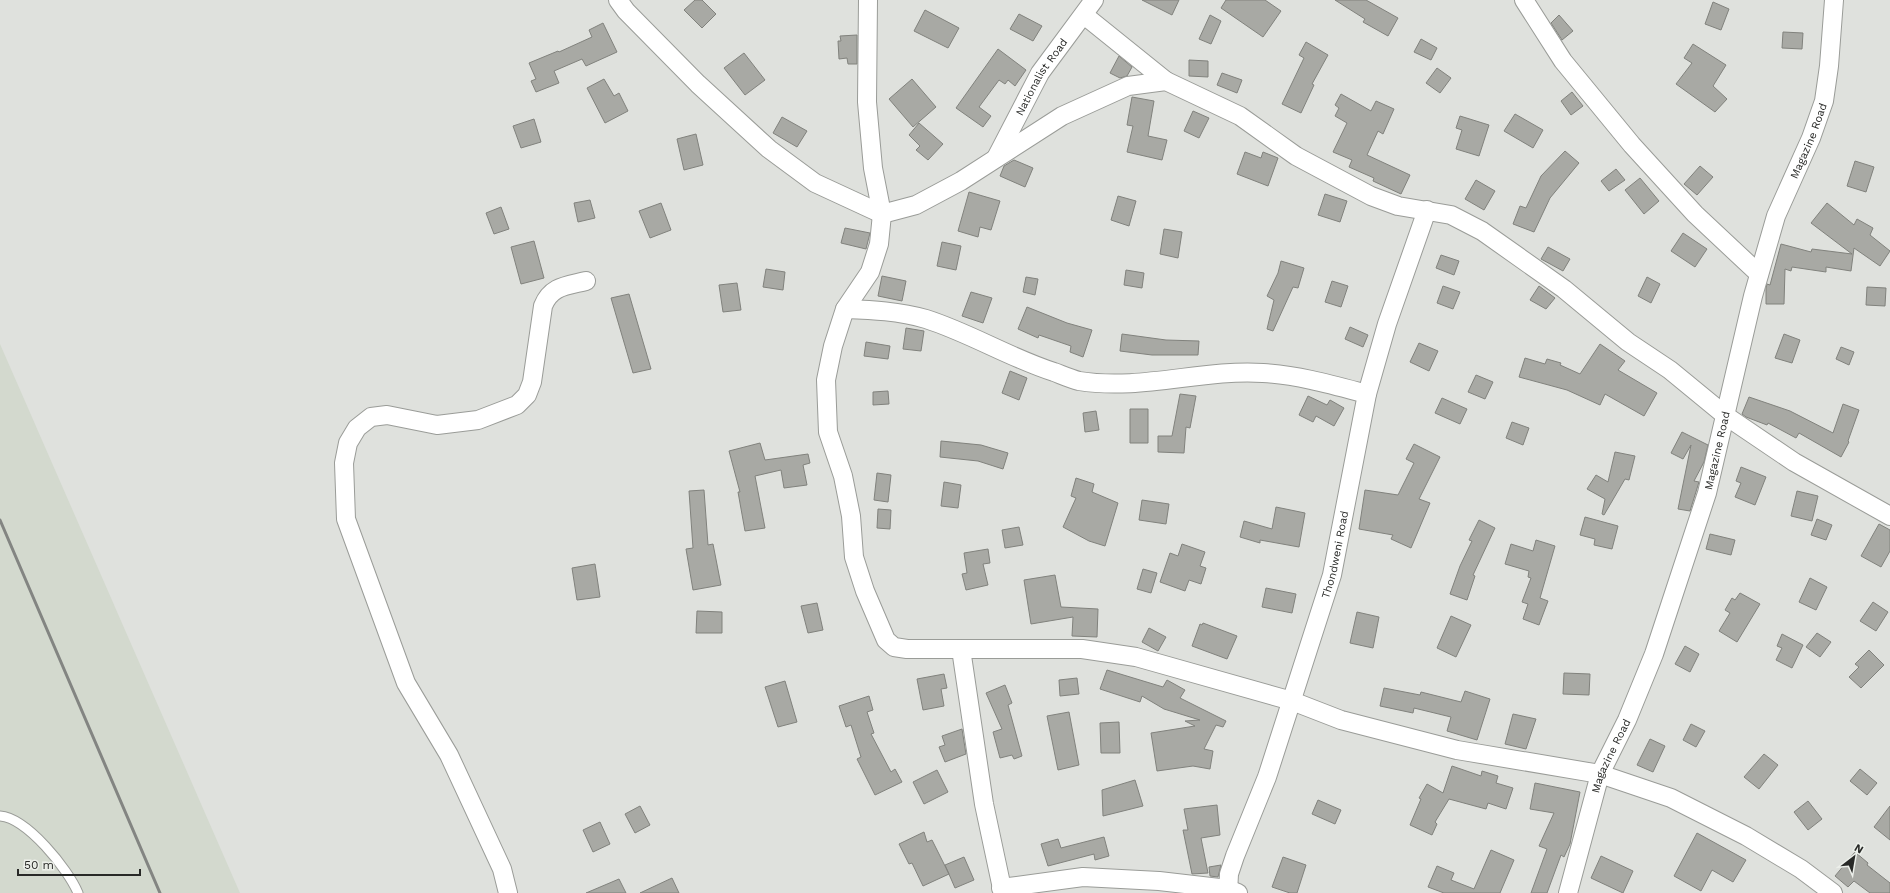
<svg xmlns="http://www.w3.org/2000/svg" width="1890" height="893" viewBox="0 0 1890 893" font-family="'Work Sans',sans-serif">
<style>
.built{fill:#d3d9ce}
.building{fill:#a8a9a4;stroke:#81827d}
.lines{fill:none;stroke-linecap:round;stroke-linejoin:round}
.lane-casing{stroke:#9a9c98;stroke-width:11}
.street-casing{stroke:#9a9c98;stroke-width:20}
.lane{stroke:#fff;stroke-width:9}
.street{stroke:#fff;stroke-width:18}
.rail{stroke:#838582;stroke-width:3}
.labels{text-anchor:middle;stroke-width:3;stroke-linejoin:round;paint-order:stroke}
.street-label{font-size:11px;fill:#282927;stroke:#ecefea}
</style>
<rect width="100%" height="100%" fill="#dfe1dd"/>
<path class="built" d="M0 344 240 893H0Z"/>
<path class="building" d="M695 0H702L716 14 702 28 684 10Z
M1142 0H1179L1172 15Z
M1226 0H1265L1281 11 1263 37 1221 8Z
M1335 0H1366L1398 18 1388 36 1363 22 1365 19Z
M1713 2 1729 9 1721 30 1705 24Z
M925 10 959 28 948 48 914 31Z
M1019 14 1042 26 1033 41 1010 29Z
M1210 15 1221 21 1211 44 1199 39Z
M1559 15 1573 31 1562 40 1551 23Z
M603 23 617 52 586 66 582 59 554 71 559 83 536 92 531 81 536 79 529 63 558 51 559 52 592 37 589 30Z
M1783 32 1803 33 1802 49 1782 48Z
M857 35V64H848L847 58 839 59 838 41H841L840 36Z
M1421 39 1437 48 1431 60 1414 52Z
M1306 42 1328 55 1312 84 1314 85 1301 113 1282 104 1304 58 1299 55Z
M1693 44 1726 65 1713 86 1727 99 1715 112 1676 84 1692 63 1684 58Z
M998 49 1026 70 1015 86 1008 80 1005 84 999 80 979 107 991 116 983 127 956 108Z
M744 53 765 80 745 95 724 68Z
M1119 56 1132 67 1127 76 1120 78 1110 73Z
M1189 60 1208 61V77L1189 76Z
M1437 68 1451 78 1440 93 1426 83Z
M1222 73 1242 80 1237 93 1217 85Z
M604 79 614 96 619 93 628 111 605 123 587 88Z
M912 79 936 107 913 127 889 99Z
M1572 92 1583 106 1571 115 1561 101Z
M1341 94 1371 111 1376 101 1394 109 1383 134 1378 131 1367 155 1410 175 1401 194 1373 181 1374 178 1349 167 1352 160 1333 152 1347 123 1335 116 1339 108 1335 105Z
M1132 97 1154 101 1148 136 1167 140 1162 160 1127 152 1133 126 1127 125Z
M1193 111 1209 118 1199 138 1184 131Z
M1515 114 1543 130 1533 148 1504 131Z
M1460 116 1489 125 1479 156 1456 149 1462 130 1456 128Z
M782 117 807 131 797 147 773 133Z
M534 119 541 142 521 148 513 126Z
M919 123 943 144 928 160 916 150 920 146 909 135Z
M696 134 703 165 684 170 677 139Z
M1565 151 1579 163 1550 198 1534 232 1513 224 1520 206 1526 208 1541 176Z
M1245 152 1261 158 1263 152 1278 158 1268 186 1237 174Z
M1014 160 1033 168 1025 187 1000 176 1004 166Z
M1855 161 1874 167 1866 192 1847 186Z
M1700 166 1713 177 1697 195 1684 184Z
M1616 169 1625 180 1609 191 1601 181Z
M1640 178 1659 201 1644 214 1625 190Z
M1476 180 1495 191 1484 210 1465 199Z
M969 192 1000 201 991 230 980 227 978 237 958 231Z
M1325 194 1347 201 1340 222 1318 215Z
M1118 196 1136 201 1129 226 1111 220Z
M590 200 595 218 578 222 574 203Z
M661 203 671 230 650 238 639 211Z
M1827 203 1854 225 1857 219 1873 228 1870 235 1890 251 1880 266 1854 248 1851 271 1826 267V272L1792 267 1791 271 1785 269 1784 304H1766V288L1767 284 1770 285 1781 244 1811 252 1812 249 1852 254 1811 223Z
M501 207 509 229 494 234 486 213Z
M845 228 870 233 866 249 841 243Z
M1164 229 1182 232 1178 258 1160 254Z
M1683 233 1707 249 1695 267 1671 251Z
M534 241 544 278 521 284 511 247Z
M942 242 961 246 956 270 937 266Z
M1548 247 1570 259 1563 271 1541 259Z
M1441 255 1459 261 1454 275 1436 268Z
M1281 261 1304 268 1298 288 1293 287 1273 331 1267 329 1274 300 1267 296 1278 273Z
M766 269 785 272 783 290 763 287Z
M1126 270 1144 273 1142 288 1124 285Z
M882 276 906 281 902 301 878 296Z
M1026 277 1038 279 1035 295 1023 292Z
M1647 277 1660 284 1651 303 1638 296Z
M1332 281 1348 286 1341 307 1325 302Z
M737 283 741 310 723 312 719 285Z
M1443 286 1460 292 1453 309 1437 303Z
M1539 286 1555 298 1546 309 1530 300Z
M1867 287 1886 288 1885 306 1866 305Z
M971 292 992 298 983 323 962 316Z
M629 294 651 369 633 373 611 298Z
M1027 307 1067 323 1092 330 1083 357 1070 352 1071 346 1039 335 1038 338 1018 329Z
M1350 327 1368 335 1363 347 1345 339Z
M906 328 924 331 921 351 903 349Z
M1122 334 1166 340 1199 341 1198 355H1152L1120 351Z
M1784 334 1800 340 1792 363 1775 358Z
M866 342 890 346 888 359 864 356Z
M1419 343 1438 351 1429 371 1410 362Z
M1600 344 1625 361 1618 370 1657 393 1644 416 1605 394 1600 405 1567 390 1519 377 1525 358 1545 364 1547 359 1561 363 1560 365 1580 374Z
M1841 347 1854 352 1849 365 1836 359Z
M1010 371 1027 378 1019 400 1002 393Z
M1476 375 1493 382 1485 399 1468 392Z
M888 391 889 404 873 405V392Z
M1180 394 1196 396 1190 428 1186 427 1184 453 1158 452V436H1172Z
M1308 396 1327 405 1330 400 1344 408 1334 426 1316 416 1313 422 1299 415Z
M1749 397 1790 411 1833 433 1843 404 1859 410 1848 441 1849 442 1841 457 1799 433 1796 438 1768 423 1767 425 1746 417 1742 414Z
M1442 398 1467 409 1460 424 1435 413Z
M1130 409H1148V443H1130Z
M1096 411 1099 430 1085 432 1083 413Z
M1512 422 1529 428 1523 445 1506 438Z
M1682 432 1708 445 1704 462 1694 481 1699 482 1690 511 1678 509 1691 445 1683 459 1671 453Z
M941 441 981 445 1008 453 1003 469 978 461 940 457Z
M760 443 765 460 808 454 810 463 803 465 807 485 784 488 781 470 755 476 765 528 745 531 738 492H740L729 451Z
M1414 444 1440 457 1419 499 1430 503 1411 548 1391 539 1393 535 1359 529 1365 490 1398 495 1414 463 1406 459Z
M1615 452 1635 456 1629 480 1625 479 1604 515 1602 514 1605 499 1587 489 1596 475 1608 482Z
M1741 467 1766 477 1755 505 1735 497 1741 483 1736 481Z
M877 473 891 475 888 502 874 500Z
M1076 478 1094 484 1092 492 1118 503 1105 546 1089 541 1063 527 1076 498 1071 496Z
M944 482 961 485 958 508 941 506Z
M704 490 708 545 713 544 721 585 693 590 686 549 693 548 689 491Z
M1797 491 1818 496 1812 521 1791 516Z
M1142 500 1169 504 1166 524 1139 520Z
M1276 507 1305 513 1299 547 1260 540V543L1240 537 1244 521 1272 529Z
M878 509 891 510 890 529 877 528Z
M1585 517 1618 526 1612 549 1594 545 1595 539 1580 535Z
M1817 519 1832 525 1826 540 1811 535Z
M1479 520 1495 528 1473 575 1475 576 1467 600 1450 594 1460 566 1472 541 1469 540Z
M1879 524 1890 530V551L1881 567 1861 556Z
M1019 527 1023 545 1005 548 1002 530Z
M1710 534 1735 540 1731 555 1706 549Z
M1536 540 1555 546 1540 598 1548 601 1539 625 1523 619 1528 604 1522 602 1531 578 1528 577 1529 571 1505 564 1511 544 1533 551Z
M1182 544 1205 552 1200 566 1206 568 1201 584 1189 580 1185 591 1160 582 1170 553 1178 556Z
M988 549 990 563 983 564 988 585 966 590 962 574 967 573 964 553Z
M595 564 600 597 577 600 572 568Z
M1143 569 1157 573 1151 593 1137 589Z
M1055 575 1061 607 1098 609 1097 637 1072 636 1073 617 1031 624 1024 580Z
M1810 578 1827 587 1816 610 1799 602Z
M1266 588 1296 594 1292 613 1262 607Z
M1740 593 1760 604 1737 642 1719 631 1730 613 1725 610 1732 598 1735 600Z
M1873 602 1888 612 1876 631 1860 621Z
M817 603 823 630 808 633 801 606Z
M697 611 722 612V633H696Z
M1357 612 1379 617 1373 648 1350 643Z
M1451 616 1471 625 1456 657 1437 648Z
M1203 623 1237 636 1227 659 1192 646 1200 624 1202 625Z
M1149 628 1166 637 1158 651 1142 642Z
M1817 633 1831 642 1820 657 1806 647Z
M1782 634 1803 645 1792 668 1776 660 1782 648 1777 646Z
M1685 646 1699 654 1690 672 1675 664Z
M1869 650 1884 665 1861 688 1849 677 1859 667 1855 664Z
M1107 670 1163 687 1167 680 1185 690 1180 698 1226 721 1223 727 1216 725 1204 749 1213 751 1210 769 1193 766 1157 771 1151 733 1195 726 1185 721 1200 720 1164 709 1142 696 1140 702 1100 689Z
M1564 673 1590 674 1589 695 1563 694Z
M944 674 947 688 941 689 944 706 923 710 917 679Z
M1077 678 1079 694 1060 696 1059 680Z
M785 681 797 722 778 727 765 687Z
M1005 685 1012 703 1008 705 1022 756 1014 759 1012 755 1000 758 993 732 1002 729 986 693Z
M1384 688 1420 695 1421 692 1461 702 1465 691 1490 699 1477 740 1447 731 1451 717 1414 708 1413 713 1380 706Z
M869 696 873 710 867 712 874 733 871 734 891 772 895 769 902 782 875 795 857 759 861 757 851 725 846 727 839 706Z
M1069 712 1079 765 1058 770 1047 716Z
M1513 714 1536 719 1526 749 1505 744Z
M1119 722 1120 753H1101L1100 723Z
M1691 724 1705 731 1696 747 1683 740Z
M962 729 966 754 945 762 939 747 945 745 942 736Z
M1650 739 1665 746 1653 772 1637 765Z
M1764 754 1778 765 1759 789 1744 777Z
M1452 766 1481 776 1482 771 1498 776 1496 783 1513 788 1506 809 1488 803 1486 809 1449 799 1435 822 1437 824 1432 835 1410 825 1421 799 1419 798 1427 784 1443 793Z
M1860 769 1877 783 1867 795 1850 781Z
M937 770 948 792 924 804 913 782Z
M1135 780 1143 806 1103 816 1102 790Z
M1535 783 1580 792 1570 844 1564 857 1561 855 1547 893H1531L1547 849 1539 846 1554 813 1530 809Z
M1318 800 1341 810 1335 824 1312 814Z
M1808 801 1822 819 1808 830 1794 812Z
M1217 805 1220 835 1201 838 1208 873 1192 874 1183 830H1188L1184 809Z
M640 806 650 825 635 833 625 814Z
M1890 806V840L1874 827Z
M600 822 610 844 593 852 583 830Z
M924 832 927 842 932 840 949 874 923 886 912 863 909 864 899 844Z
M1697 833 1746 860 1733 882 1712 870 1701 891 1674 876Z
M1104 837 1109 856 1095 860 1094 854 1048 866 1041 844 1058 839 1061 848Z
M1491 850 1514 860 1500 893H1444L1428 887 1437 866 1454 873 1451 880 1474 889Z
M1855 852 1868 863 1867 865 1890 883V893H1870L1854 881 1848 887 1835 876Z
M1601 856 1633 871 1623 893 1591 878Z
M964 857 974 880 955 888 945 865Z
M1283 857 1306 865 1297 893H1290L1272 887Z
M1221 865 1218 877 1210 876 1209 867Z
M672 878 679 893H640Z
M619 879 626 893H586Z"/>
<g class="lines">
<g class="lane-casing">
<path id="lane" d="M0 816C27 818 68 869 78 893"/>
</g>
<g class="street-casing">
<g id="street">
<path d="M618 0 626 11 698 84 769 149 815 183 882 214 916 205 961 181 1062 116 1128 86 1166 81 1240 116 1296 156 1371 196 1398 206 1451 215 1482 231 1564 289 1628 342 1670 370 1726 416 1794 462 1890 516"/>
<path d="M868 0 867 102 873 168 882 214 879 244 870 272 845 309 833 346 826 380 828 432 843 476 851 516 854 557 865 591 886 640 894 647 907 649H1082L1136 657 1292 701 1341 720 1457 750 1600 774 1671 798 1746 836 1801 869 1833 893"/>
<path d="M1524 0 1563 61 1632 145 1695 214 1759 274"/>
<path d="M1084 15 1166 81"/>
<path id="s1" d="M996 158 1040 73 1094 0"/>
<path d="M845 309C872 310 899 311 926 319 970 333 1010 358 1054 372 1062 375 1071 379 1079 381 1141 391 1202 369 1263 373 1298 375 1333 385 1367 394"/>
<path d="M961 649 984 804 1003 893"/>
<path d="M1001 888 1083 877 1159 881 1228 889 1238 893"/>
<path d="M508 893 502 869 449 755 406 683 346 519 344 463 348 443 357 428 371 417 387 415 437 425 478 420 517 405 527 395 532 382 543 306C551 286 566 286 586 281"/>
<path id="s2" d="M1228 893 1229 874 1235 856 1267 777 1332 575 1367 394 1387 324 1427 210"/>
<path id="s3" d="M1568 893 1600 774 1627 720 1654 654 1707 493 1753 296 1776 216 1811 138 1824 101 1829 66 1834 0"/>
</g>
</g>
<use href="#lane" class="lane"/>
<use href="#street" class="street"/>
<path class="rail" d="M0 520 160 893"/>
</g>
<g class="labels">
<g class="street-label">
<text dy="4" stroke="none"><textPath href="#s1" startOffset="93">Nationalist Road</textPath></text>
<text dy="4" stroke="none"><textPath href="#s3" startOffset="792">Magazine Road</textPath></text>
<text dy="4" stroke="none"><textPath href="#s3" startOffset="468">Magazine Road</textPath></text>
<text dy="4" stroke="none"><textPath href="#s2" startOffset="356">Thondweni Road</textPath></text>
<text dy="4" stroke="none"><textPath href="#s3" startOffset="144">Magazine Road</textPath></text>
</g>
</g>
<g transform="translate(1854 857) rotate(31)" stroke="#ecefea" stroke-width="3" paint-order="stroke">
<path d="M0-3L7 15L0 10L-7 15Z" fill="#282927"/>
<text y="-6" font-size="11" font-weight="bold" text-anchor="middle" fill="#282927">N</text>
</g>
<path d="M18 869v6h122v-6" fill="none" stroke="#282927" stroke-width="2"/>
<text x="24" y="869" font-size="12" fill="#282927" stroke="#ecefea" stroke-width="3" paint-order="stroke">50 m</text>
</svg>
